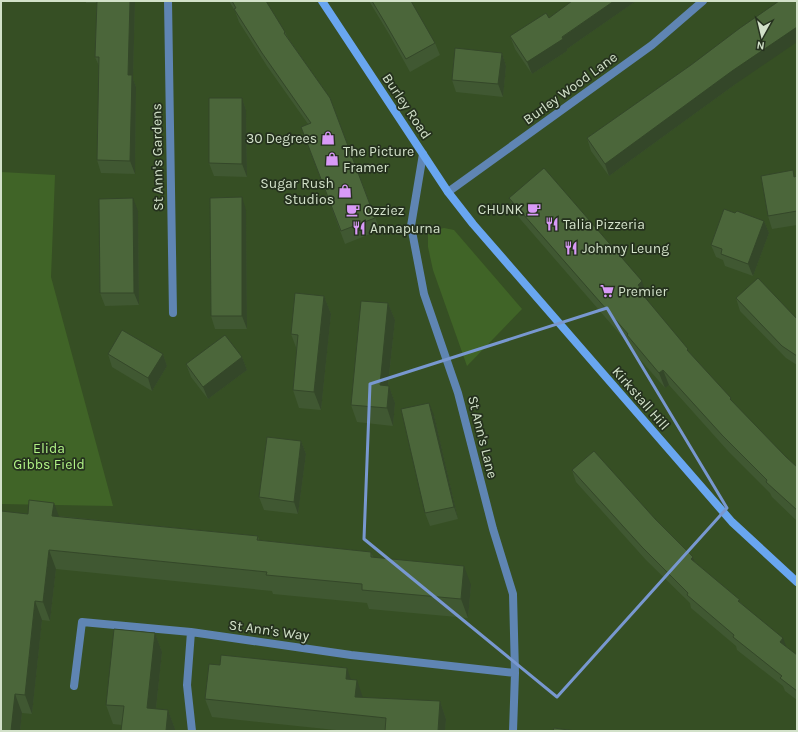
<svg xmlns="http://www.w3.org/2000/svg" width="798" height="732" viewBox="0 0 798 732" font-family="Karla,sans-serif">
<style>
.green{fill:#406427}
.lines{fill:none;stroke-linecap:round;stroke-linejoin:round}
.street{stroke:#5f85b3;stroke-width:8}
.secondary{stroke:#69a6f0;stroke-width:8}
.wall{fill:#405832}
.shaded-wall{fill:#344729}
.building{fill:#4b663a;stroke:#344729}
.marked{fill:none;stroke:#7898d0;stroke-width:3;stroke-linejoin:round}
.labels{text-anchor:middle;stroke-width:3.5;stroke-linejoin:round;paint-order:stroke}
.street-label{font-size:14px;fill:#d2e1c9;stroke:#25311e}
.poi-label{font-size:14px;fill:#d2e1c9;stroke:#25311e;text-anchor:start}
.park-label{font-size:14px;fill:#b1f386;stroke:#25311e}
</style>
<rect width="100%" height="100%" fill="#364f24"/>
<path class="green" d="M1 172 55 175 51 277 113 506 1 504Z
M444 228 454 230 522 309 467 366 433 270 428 247V234L435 230Z"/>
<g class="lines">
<path class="street" d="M168 1 173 313
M423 154 411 226 424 294 458 393 493 529 513 594 515 673 513 731
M448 192 652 45 703 1
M191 632 187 685 192 731
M74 686 82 622 191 632 351 655 515 673"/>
<path class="secondary" d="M322 1 448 192 473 224 732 522 797 582"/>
</g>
<path class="wall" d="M86 1H135L133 79 136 87 135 174 101 173 97 160 99 66 95 57 97 3H86Z
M229 1H266L285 32 288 38 330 98 380 230 345 244 301 127 308 124 267 66 239 22 235 11Z
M369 1H409L435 43 440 55 410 72 389 34Z
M572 1H636L567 49V51L532 74 515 49 510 36 549 18Z
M502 53 506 66 503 97 456 92 452 80Z
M691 65 737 83 609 176 591 151 587 138Z
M242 98 246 110 247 177 214 176 209 163Z
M795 176H797V225L772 229 768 216Z
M509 198 647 296V297L648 301 689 352 732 402 786 457 797 467V521L772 497 770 493 728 451 669 385 665 388 632 350 631 347 515 213Z
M246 210 247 329H215L211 316Z
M138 211 139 305 105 306 100 293Z
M735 213 764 221 769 233 753 276 725 266 723 260 716 257 711 245Z
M324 296 331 314 321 410 299 408 293 390 297 350 291 334Z
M736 298 797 319V365L786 358 740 311Z
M388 303 395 320 388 386H389L395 403 393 426 357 422 351 405Z
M108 354H163L167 366 152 391 112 367Z
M242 357 247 370 208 399 191 377 186 364Z
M434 415 458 519 430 526 425 513Z
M301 441 306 454 298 514 264 510 259 497Z
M572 470 656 520 693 557 695 562 741 603 786 647 797 655V700L785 691 783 686 737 650 736 646 691 608 690 603 646 560 576 482Z
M28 514 59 516 258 536 259 540 371 552 373 557 471 585 468 618 369 609 367 603 273 594 272 591 56 569 50 621 42 620 32 714 22 713 20 731H1Z
M155 633 162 652 156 709 168 710 175 729V731H121L122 725 113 724 106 705Z
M351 680 363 698 440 701 446 719 445 731H345L212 717 205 699Z"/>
<path class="shaded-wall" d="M130 1H135L133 79 136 87 135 174 130 161 128 75Z
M614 1H636L567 49V51L532 74 527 62Z
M797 27V42L737 83 609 176 605 164 732 71Z
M502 53 506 66 503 97 498 84Z
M242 98 246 110 247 177 242 164Z
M242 197 246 210 247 329 242 316Z
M133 198 138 211 139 305 134 293Z
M764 221 769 233 753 276 748 264Z
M642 281 647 296V297L651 309 638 285Z
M324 296 331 314 321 410 314 392Z
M388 303 395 320 386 403 380 385Z
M163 354 167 366 152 391 148 378Z
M242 357 247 370 208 399 203 387Z
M663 370 669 385 665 388 659 373Z
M389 386 395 403 393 426 387 408Z
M429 403 434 415 458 519 454 507Z
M301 441 306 454 298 514 294 502Z
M54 503 61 522 52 516Z
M49 550 56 569 50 621 43 602Z
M693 557 698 569 691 559Z
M464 566 471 585 468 618 461 599Z
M35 601 42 620 32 714 25 695Z
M155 633 162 652 154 727 147 708Z
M783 638 788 651 780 642Z
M347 668 353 686 346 679Z
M357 680 363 698 355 697Z
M15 694 22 713 20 731H11Z
M440 701 446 719 445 731H438Z
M168 710 175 729V731H166Z"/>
<path class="building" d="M97 1H130L128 75H132L130 161 97 160 99 57H95Z
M232 1H266L285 32 284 33 330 98 375 218 341 231 301 127 311 123 262 53 234 9 236 8Z
M372 1H411L435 43 406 59 384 21Z
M572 1H614L562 37 563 39 527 62 510 36 546 13 549 18Z
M779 1H797V27L732 71 605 164 587 138 691 65 740 28Z
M455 48 502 53 498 84 452 80Z
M209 98H242V164L209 163Z
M544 168 642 281 638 285 645 294 643 295 688 349 687 350 731 398 730 399 786 457 797 467V510L766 482 767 480 722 435 663 370 659 373 627 335 628 334 509 198Z
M793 170 794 177 797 176V211L768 216 761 176Z
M242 197V316H211L210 198Z
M133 198 134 293H100L99 199Z
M724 209 735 213 737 211 764 221 748 264 721 254 722 249 711 245Z
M758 278 797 319V356L782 346 736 298Z
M295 293 324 296 314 392 293 390 298 335 291 334Z
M361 301 388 303 380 385 389 386 387 408 351 405Z
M122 330 163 354 148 378 108 354Z
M225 335 242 357 203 387 186 364Z
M429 403 454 507 425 513 401 409Z
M267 437 301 441 294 502 259 497Z
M594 451 656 520 693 557 691 559 740 600 738 601 783 638 780 642 797 655V691L780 678 782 676 733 637 734 635 687 595 688 593 642 547 572 470Z
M29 500 54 503 52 516 258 536 257 540 371 552V557L464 566 461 599 362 590V584L266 575 267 572 49 550 43 602 35 601 25 695 15 694 11 731H1V511L28 514Z
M114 629 155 633 147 708 168 710 166 731H121L124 706 106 705Z
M221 655 347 668 346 679 357 680 355 697 440 701 438 731H385L386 718 205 699 209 664 220 665Z
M554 728 576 731H553Z"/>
<path class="marked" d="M607 308 727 508 557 697 364 539 370 384Z"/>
<defs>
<g id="shop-bare" transform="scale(1.08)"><path d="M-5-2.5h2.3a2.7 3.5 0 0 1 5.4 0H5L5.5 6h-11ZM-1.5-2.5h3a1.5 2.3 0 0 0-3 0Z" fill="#d99af7" stroke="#25311e" stroke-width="2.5" paint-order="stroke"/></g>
<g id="cafe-bare" transform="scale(1.08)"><path d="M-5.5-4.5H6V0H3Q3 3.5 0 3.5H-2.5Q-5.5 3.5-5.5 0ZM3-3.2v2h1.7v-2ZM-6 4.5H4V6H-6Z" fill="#d99af7" stroke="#25311e" stroke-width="2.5" paint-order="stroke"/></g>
<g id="restaurant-bare" transform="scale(1.08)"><path d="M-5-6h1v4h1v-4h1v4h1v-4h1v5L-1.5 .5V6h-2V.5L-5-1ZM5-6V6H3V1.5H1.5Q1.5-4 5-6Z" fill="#d99af7" stroke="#25311e" stroke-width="2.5" paint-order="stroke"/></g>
<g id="supermarket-bare" transform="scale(1.08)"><path d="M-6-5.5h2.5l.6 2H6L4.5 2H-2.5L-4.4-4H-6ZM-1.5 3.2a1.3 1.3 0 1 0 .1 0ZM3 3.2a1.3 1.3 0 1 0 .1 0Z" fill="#d99af7" stroke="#25311e" stroke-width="2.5" paint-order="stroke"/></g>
</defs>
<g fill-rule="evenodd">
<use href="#shop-bare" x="328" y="138"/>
<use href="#shop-bare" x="332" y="159"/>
<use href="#shop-bare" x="345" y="191"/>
<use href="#cafe-bare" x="534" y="209"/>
<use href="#cafe-bare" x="353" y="210"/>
<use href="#restaurant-bare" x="552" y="224"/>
<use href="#restaurant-bare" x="359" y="228"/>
<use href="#restaurant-bare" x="571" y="248"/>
<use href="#supermarket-bare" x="607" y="291"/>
</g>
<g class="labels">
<g class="street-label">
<text transform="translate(570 88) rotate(-36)" y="5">Burley Wood Lane</text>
<text transform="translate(407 106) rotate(56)" y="5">Burley Road</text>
<text transform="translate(157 157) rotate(-91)" y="5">St Ann's Gardens</text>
<text transform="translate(641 398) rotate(49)" y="5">Kirkstall Hill</text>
<text transform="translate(483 437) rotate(76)" y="5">St Ann's Lane</text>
<text transform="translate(269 630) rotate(8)" y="5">St Ann's Way</text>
</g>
<g class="poi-label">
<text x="317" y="143" text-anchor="end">30 Degrees</text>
<text x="343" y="156">The Picture<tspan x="343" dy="16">Framer</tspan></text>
<text x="334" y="188" text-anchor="end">Sugar Rush<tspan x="334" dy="16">Studios</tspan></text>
<text x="523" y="214" text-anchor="end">CHUNK</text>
<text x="364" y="215">Ozziez</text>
<text x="563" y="229">Talia Pizzeria</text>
<text x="370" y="233">Annapurna</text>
<text x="582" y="253">Johnny Leung</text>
<text x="618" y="296">Premier</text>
</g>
<g class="park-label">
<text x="49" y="453">Elida<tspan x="49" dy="16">Gibbs Field</tspan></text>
</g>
</g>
<rect width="798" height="732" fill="none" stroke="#d2e1c9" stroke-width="4"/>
<g transform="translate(762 36) rotate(188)" stroke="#25311e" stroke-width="3" paint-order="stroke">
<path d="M0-3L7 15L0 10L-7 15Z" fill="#d2e1c9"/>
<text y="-6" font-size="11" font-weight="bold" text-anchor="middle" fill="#d2e1c9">N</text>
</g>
</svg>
